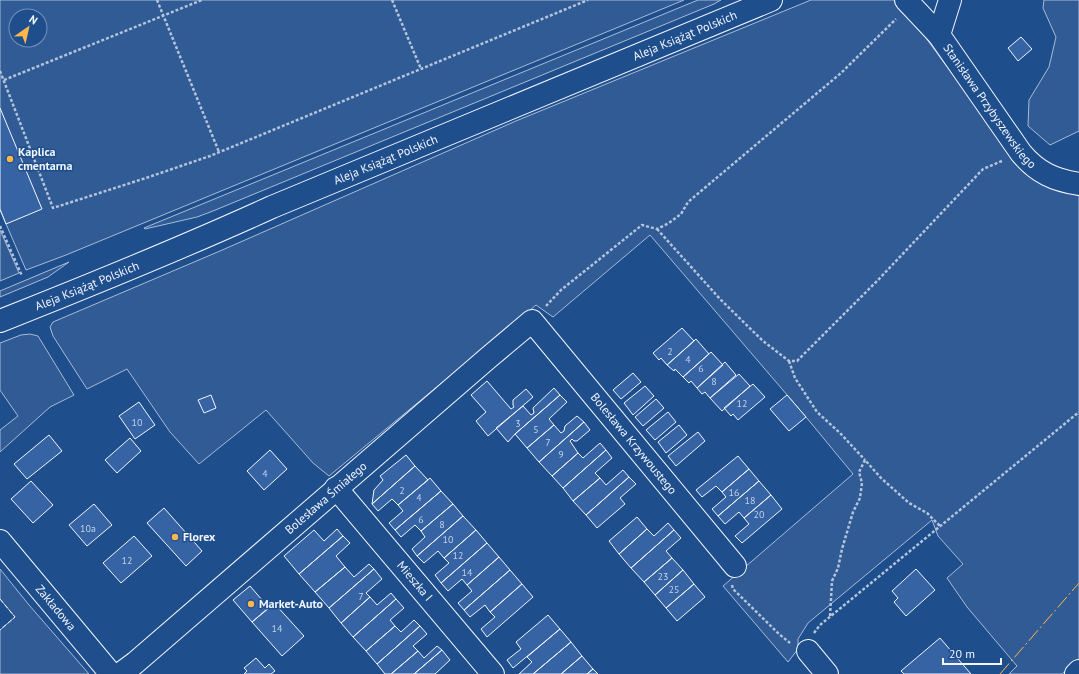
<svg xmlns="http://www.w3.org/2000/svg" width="1079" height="674" viewBox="0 0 1079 674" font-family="'PT Sans',sans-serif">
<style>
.green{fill:#305b95;stroke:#a8bbd7;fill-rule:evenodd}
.building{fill:#3563a3;stroke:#f2f6ff}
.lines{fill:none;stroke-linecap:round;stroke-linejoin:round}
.minor-casing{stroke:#f2f6ff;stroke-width:24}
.path{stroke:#b3c4dc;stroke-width:2.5;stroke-dasharray:3 2;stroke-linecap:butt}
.minor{stroke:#1f4e8c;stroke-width:22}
.fence{stroke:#f2f6ff;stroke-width:1;stroke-dasharray:5 2;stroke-linecap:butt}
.power{stroke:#ffb74d;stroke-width:1;stroke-dasharray:14 3 2 3;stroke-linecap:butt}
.poi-dot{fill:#ffb74d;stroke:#1f4e8c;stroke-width:1.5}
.labels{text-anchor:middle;stroke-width:3;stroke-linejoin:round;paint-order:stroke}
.number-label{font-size:10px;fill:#c3d1e8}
.street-label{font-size:12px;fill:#f2f6ff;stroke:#1f4e8c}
.poi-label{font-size:12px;font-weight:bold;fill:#f2f6ff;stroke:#1f4e8c;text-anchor:start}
</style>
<rect width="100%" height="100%" fill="#1f4e8c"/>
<path class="green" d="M0 0H684L66 255 26 270 0 210ZM16 16H40V40H16Z
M698 0H721L714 4 213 211 197 217 145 229 144 228Z
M811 0H895L920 30 1023 170 1050 186 1079 196V659L1062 674H1009L1017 666 967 607 947 578 963 564 938 536 932 520 808 623 798 639V649L788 662 723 586 853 474 806 417 650 235 553 317 536 305 329 476 313 463 266 410 199 464 170 432 127 369 87 389 53 336 50 327 53 322 220 251 516 121Z
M1044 0H1079V131L1050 145 1028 126 1029 100 1049 67 1056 37 1043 8Z
M0 230 19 273 0 281Z
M69 262 48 277 0 297V291Z
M30 334 38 336 74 395 50 407 0 452V430L18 416 0 390V343L21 335Z
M0 569 29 605 89 674H0V630L15 617 0 599Z"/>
<path class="building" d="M1021 37 1032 49 1018 61 1008 48Z
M0 108 42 209 6 224 0 209Z
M682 328 694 341 667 365 661 358 659 360 653 353Z
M696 339 709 354 683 377 675 369 674 371 667 365Z
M711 352 723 365 697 388 691 381 689 383 683 377Z
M725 362 736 375 710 398 705 392 702 394 697 388Z
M633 373 641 382 621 399 613 390Z
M739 374 750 386 722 411 710 398Z
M487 381 511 409 514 407 513 405V400L526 389 533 397 488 436 476 421 486 412 471 395Z
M753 384 765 397 738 420 733 414 731 416 724 408Z
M645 386 654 396 633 415 624 403Z
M554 388 560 395 515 434 508 442 496 428 523 406 531 415 534 413 533 408Z
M211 395 216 408 204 413 198 400Z
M560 395 567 402 549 419 554 425 527 448 515 434Z
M787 395 806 417 789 431 770 409Z
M656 399 664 408 643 426 635 417Z
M139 402 155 425 135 439 119 416Z
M668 412 676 422 655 440 646 430Z
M577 416 584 422 539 462 527 448 554 425 561 433 564 431 565 426Z
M584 422 590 430 577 441H574L572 439 570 441 578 453 552 476 539 462Z
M679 425 687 435 666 453 658 442Z
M698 432 705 441 676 466 668 456Z
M49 435 62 451 27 479 14 464Z
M130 438 141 451 117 473 105 460Z
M600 443 606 450 563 488 552 476 578 453 583 458Z
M270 450 287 469 264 490 247 471Z
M606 450 612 458 595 473 600 478 573 501 563 488Z
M406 455 415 466 372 504 374 490 383 480 380 476Z
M738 456 749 469 722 492 716 486 702 497 696 490Z
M415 466 428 480 398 505 392 499 378 511 372 504Z
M749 469 759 481 718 516 712 509 726 497 722 492Z
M623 470 629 477 586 515 573 501 600 478 606 485Z
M629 477 636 484 620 498 625 504 597 528 586 515Z
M430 478 441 491 395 530 389 523 403 511 398 505Z
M31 481 53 505 33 523 11 499Z
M759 481 771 495 744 518 739 512 725 524 718 516Z
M441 491 453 504 421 531 415 525 401 537 395 530Z
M771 495 782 509 742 543 735 536 749 524 744 518Z
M94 504 112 525 87 546 69 525Z
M453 504 463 516 417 556 412 549 425 537 421 531Z
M164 508 202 551 186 566 147 523Z
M463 516 476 530 444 558 438 551 424 563 417 556Z
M637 517 647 529 619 554 609 541Z
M668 523 674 530 631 568 619 554 647 529 654 536Z
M337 529 343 536 299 574 284 556 314 530 324 541Z
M476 530 487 543 441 583 435 575 449 563 444 558Z
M674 530 681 538 666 551 672 558 644 582 631 568Z
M134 536 152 556 121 583 103 563Z
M343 536 350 543 336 556 345 567 315 592 299 574Z
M487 543 499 557 467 585 462 579 448 591 441 583Z
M499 557 510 570 464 610 458 603 472 591 467 585Z
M672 558 683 570 655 595 644 582Z
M369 564 374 569 329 608 315 592 345 567 354 577Z
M374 569 382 579 366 593 370 597 341 623 329 608Z
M916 569 935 590 906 616 894 602 898 598 892 591Z
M510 570 522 584 490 612 485 605 470 617 464 610Z
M683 570 694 584 666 608 655 595Z
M522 584 533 597 487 637 481 629 495 617 490 612Z
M694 584 705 597 677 621 666 608Z
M250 586 269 608 252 622 233 600Z
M391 593 396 599 353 637 341 623 370 597 377 605Z
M396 599 404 608 390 620 395 626 366 651 353 637Z
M274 603 304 636 282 656 252 622Z
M548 615 560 629 513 668 507 660 521 649 516 642Z
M414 620 420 626 377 664 366 651 395 626 401 632Z
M420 626 427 634 413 646 418 651 391 674H385L377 664Z
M560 629 571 642 533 674H519L532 662 527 657Z
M940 638 971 674H904L901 671Z
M571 642 582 656 561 674H533Z
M437 646 442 650 414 674H391L418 651 424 658Z
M442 650 450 660 435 674H414Z
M582 656 593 669 587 674H561Z
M256 658 265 668 269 664 275 671 271 674H244L247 671 244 668Z
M593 669 598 674H587Z"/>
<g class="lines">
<g class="minor-casing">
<g id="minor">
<path d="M906 0 939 35"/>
<path id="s1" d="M950 0 939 35 1021 153C1038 173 1054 180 1079 184"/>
<path id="s2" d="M0 321C91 285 182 248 272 207L771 0"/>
<path id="s3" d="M336 488 493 674"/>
<path id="s4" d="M0 541 111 674"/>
<path d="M808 651 827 674"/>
<path id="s5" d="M120 674 135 663 488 358 532 321 735 566"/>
<path d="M1076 674 1079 671"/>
</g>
</g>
<path class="path" d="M157 0 219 152
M392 0 421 69
M0 71 53 208 149 177 210 156 588 0
M4 80 202 0
M0 226 22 276
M657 229 720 299 763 341 789 361H797L879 279 983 169 1002 161
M546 306 561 290 642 225 657 229 669 223 681 214 688 202 841 73 896 19
M789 361 795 378 817 412 840 433 865 460
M732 585 733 589 779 634 790 643
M830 616 832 581 838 568 842 549 853 512 860 498 862 483 859 472 865 460 881 478 909 503 927 513 940 526
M814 633 820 625 1079 412"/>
<use href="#minor" class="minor"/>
<path class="fence" d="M0 599 15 617 0 630"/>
<path class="power" d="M1000 674 1079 583"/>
</g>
<g class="poi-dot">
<circle cx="10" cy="159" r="4"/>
<circle cx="175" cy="537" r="4"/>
<circle cx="251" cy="604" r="4"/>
</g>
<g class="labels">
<g class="number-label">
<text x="670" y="355">2</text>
<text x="688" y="363">4</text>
<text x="701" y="372">6</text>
<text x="714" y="385">8</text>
<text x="742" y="407">12</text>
<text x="137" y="426">10</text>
<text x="518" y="427">3</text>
<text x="536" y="433">5</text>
<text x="548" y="446">7</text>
<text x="561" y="458">9</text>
<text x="265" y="477">4</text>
<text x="402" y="494">2</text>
<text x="734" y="496">16</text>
<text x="419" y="501">4</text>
<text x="750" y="504">18</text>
<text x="759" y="518">20</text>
<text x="421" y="523">6</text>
<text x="442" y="528">8</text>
<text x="88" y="532">10a</text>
<text x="448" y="543">10</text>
<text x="458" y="559">12</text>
<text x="127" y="564">12</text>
<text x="467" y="576">14</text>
<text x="663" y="580">23</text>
<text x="674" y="593">25</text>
<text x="361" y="600">7</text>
<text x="277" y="632">14</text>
</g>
<g class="street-label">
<text dy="4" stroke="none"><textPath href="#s2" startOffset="742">Aleja Książąt Polskich</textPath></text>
<text dy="4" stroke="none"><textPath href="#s1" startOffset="124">Stanisława Przybyszewskiego</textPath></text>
<text dy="4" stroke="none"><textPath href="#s2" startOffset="418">Aleja Książąt Polskich</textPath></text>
<text dy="4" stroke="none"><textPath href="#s2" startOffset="94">Aleja Książąt Polskich</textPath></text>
<text dy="4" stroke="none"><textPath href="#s5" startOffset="702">Bolesława Krzywoustego</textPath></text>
<text dy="4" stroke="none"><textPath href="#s5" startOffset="271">Bolesława Śmiałego</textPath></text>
<text dy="4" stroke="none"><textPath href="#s3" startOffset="122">Mieszka I</textPath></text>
<text dy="4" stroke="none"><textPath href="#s4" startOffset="87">Zakładowa</textPath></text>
</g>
<g class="poi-label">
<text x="18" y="156">Kaplica<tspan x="18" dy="14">cmentarna</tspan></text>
<text x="183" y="541">Florex</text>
<text x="259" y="608">Market-Auto</text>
</g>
</g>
<g transform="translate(28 28) rotate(34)"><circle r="19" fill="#1f4e8c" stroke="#7391ba"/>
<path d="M0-3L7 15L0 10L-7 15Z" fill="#ffb74d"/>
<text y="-6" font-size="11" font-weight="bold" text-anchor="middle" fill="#f2f6ff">N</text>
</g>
<path d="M943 658v6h58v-6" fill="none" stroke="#f2f6ff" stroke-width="2"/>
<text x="949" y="658" font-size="12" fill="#f2f6ff" stroke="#1f4e8c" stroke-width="3" paint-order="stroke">20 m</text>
</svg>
